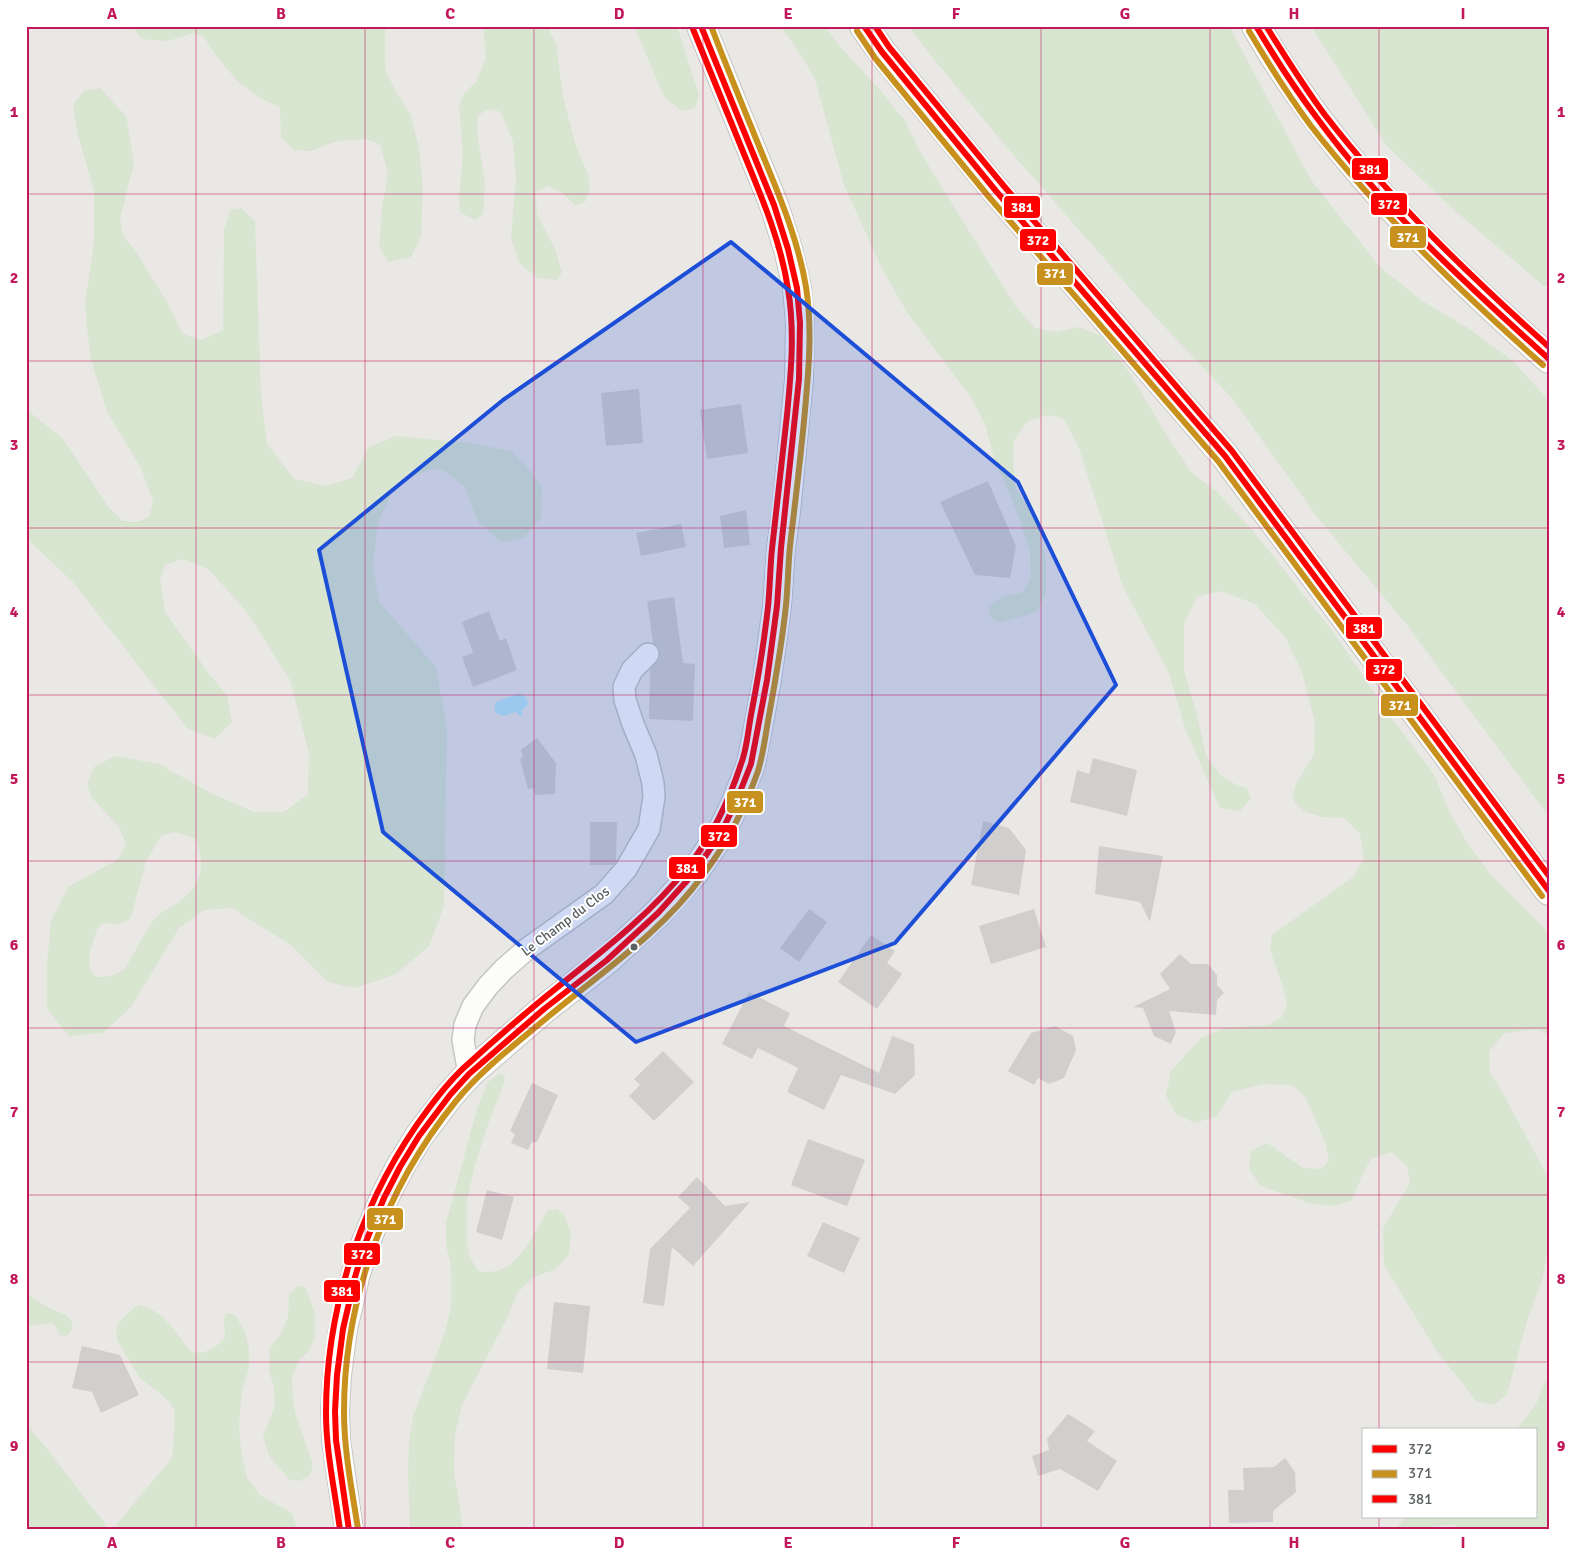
<svg xmlns="http://www.w3.org/2000/svg" width="1575" height="1556" viewBox="0 0 1575 1556" font-family="Signika,sans-serif">
<style>
.green{fill:#d7e5d1;fill-rule:evenodd}
.water{fill:#bae7f4}
.building{fill:#d1cfce}
.lines{fill:none;stroke-linecap:round;stroke-linejoin:round}
.street-casing{stroke:#c4c5c5;stroke-width:24}
.secondary-casing{stroke:#c4c5c4;stroke-width:30}
.street{stroke:#fcfcfb;stroke-width:21}
.secondary{stroke:#fcfcfb;stroke-width:28}
.bus-1-casing{stroke:#fff;stroke-width:10}
.bus-2-casing{stroke:#fff;stroke-width:10}
.bus-3-casing{stroke:#fff;stroke-width:10}
.bus-1{stroke:#f00;stroke-width:6}
.bus-2{stroke:#c8911d;stroke-width:6}
.bus-3{stroke:#f00;stroke-width:6}
.marked{fill:#1d4ed8;fill-opacity:0.2;stroke:#1d4ed8;stroke-width:4;stroke-linejoin:round}
.grid{fill:none;stroke:#c2185b;stroke-width:1;stroke-opacity:0.55}
.bus-dot{fill:#5b6062;stroke:#fff;stroke-width:2}
.labels{text-anchor:middle;stroke-width:4;stroke-linejoin:round;paint-order:stroke}
.street-label{font-size:14px;fill:#5b6062;stroke:#fff}
.line-badge{stroke:#fff;stroke-width:2}
.badge-label{font-size:14px;text-anchor:middle;font-weight:bold;fill:#fff}
.neatline{fill:none;stroke:#c2185b;stroke-width:2}
.grid-label{font-size:16px;text-anchor:middle;font-weight:bold;fill:#c2185b}
</style>
<rect width="100%" height="100%" fill="#eae8e5"/>
<path class="green" d="M132 26H385V69L397 94 410 113 419 148 423 189 421 236 411 257 388 262 379 246 382 208 388 174 380 144 365 139 337 141 311 151 294 150 281 137 280 107 262 99 238 82 214 53 204 37 194 33 168 41 141 39Z
M483 26H547L556 44 563 97 576 146 588 174 590 188 585 202 575 205 562 193 547 186 536 192 537 214 555 249 562 272 557 280 538 278 520 264 511 238 516 177 513 142 501 112 489 109 478 115 477 131 485 183 483 214 475 220 460 212 459 195 463 154 459 106 464 93 477 81 486 57Z
M634 26H677L699 96 695 108 682 111 664 97Z
M780 26H824L846 53 881 91 905 121 922 155 1016 307 1035 328 1056 332 1079 327 1101 336 1125 366 1166 434 1192 473 1217 492 1254 532 1334 633 1391 717 1434 774 1450 813 1468 844 1490 874 1549 933V1035L1537 1029 1505 1033 1489 1051 1490 1072 1506 1099 1548 1177 1549 1197V1242L1543 1277 1528 1318 1507 1394 1494 1405 1476 1401 1436 1350 1384 1265 1383 1228 1410 1183 1407 1166 1391 1152 1372 1158 1363 1173 1352 1200 1333 1206 1309 1203 1261 1186 1249 1169 1251 1151 1267 1143 1303 1168 1322 1169 1329 1160 1325 1142 1305 1096 1291 1085 1263 1084 1232 1092 1217 1116 1195 1123 1176 1114 1166 1096 1171 1071 1201 1038 1224 1028 1269 1025 1282 1017 1287 1004 1282 984 1270 950 1272 935 1353 877 1364 859 1360 834 1344 818 1322 817 1303 811 1292 799 1296 784 1314 754 1315 723 1302 672 1285 637 1255 604 1220 591 1197 597 1184 624V671L1196 711 1206 755 1221 776 1235 784 1247 788 1251 799 1240 811 1220 808 1185 728 1169 673 1123 587 1079 448 1064 419 1048 415 1028 421 1014 440 1013 463 1016 489 1039 522 1046 563V594L1036 612 999 623 991 618 988 607 1002 597 1023 592 1031 577 1030 551 1012 499 995 462 985 424 972 399 908 314 882 269 844 185 815 79 801 55Z
M909 26H1229L1311 180 1380 267 1421 300 1468 328 1513 361 1549 401V817L1407 625 1318 518 1231 397 1157 319 1004 144 932 57Z
M1311 26H1549V287L1544 286 1454 210 1386 145Z
M100 88 126 116 134 163 120 219 124 238 135 250 168 304 183 334 201 340 223 330 224 231 230 210 241 208 255 221 261 395 267 444 294 479 327 486 352 478 369 447 396 436 469 443 511 451 533 474 542 488 541 517 524 538 501 542 478 522 464 486 446 472 434 468 397 483 378 522 373 566 379 602 436 667 447 730 444 906 429 946 396 974 355 988 328 982 292 946 232 908 204 910 179 928 131 1007 103 1033 69 1036 47 1009V963L51 921 68 887 118 859 126 844 119 827 91 797 87 784 95 766 116 756 159 764 211 793 254 812H284L308 794 309 754 290 680 247 612 208 569 183 559 165 565 160 580 165 612 210 675 227 696 232 722 215 739 187 728 73 582 26 538V409L63 439 109 508 123 521 137 522 149 517 153 501 141 468 107 412 90 356 85 305 94 241V191L78 135 73 105 84 91ZM176 832 195 838C206 865 203 883 179 902 170 909 162 910 154 920 143 934 135 952 126 967 118 975 105 979 94 976L89 967 90 951 97 929 104 923 120 924 131 918 146 861 162 835Z
M499 1074 504 1075 505 1080 487 1127 474 1168 467 1200V1244L470 1258 479 1271C515 1279 532 1237 547 1211L557 1209 565 1216 571 1234 569 1254 556 1269 534 1277 518 1292 506 1320 462 1405 455 1435 454 1471 463 1530H410L408 1472 409 1442 413 1417 445 1332 451 1307V1266L446 1246V1223L477 1109 488 1082Z
M297 1286 305 1287 315 1313V1336L309 1351 299 1360 292 1378 293 1401 296 1416 313 1464 310 1475 299 1481 290 1480 269 1456 263 1437 275 1406 274 1388 269 1370 270 1348 281 1333 288 1317 289 1294Z
M26 1294 51 1309 66 1315 73 1323 71 1331 66 1336 60 1335 56 1327 51 1323 26 1326Z
M139 1305C165 1310 175 1334 192 1352 205 1355 216 1348 225 1338L224 1320 226 1313 234 1314 245 1331 249 1349V1368L242 1390 239 1426 241 1450 247 1478 261 1496 292 1513 298 1530H113L124 1515 172 1458 175 1421 174 1410 169 1401 139 1377 118 1342 116 1335 118 1324 132 1309Z
M1549 1373V1530H1459L1454 1525 1435 1526 1427 1530H1393L1407 1517H1536V1430H1516L1536 1404Z
M28 1425 110 1530H26V1426Z"/>
<path class="water" d="M517 694C524 694 527 697 528 704L522 710 523 715H518L516 712 503 716 496 713 494 708 496 702Z"/>
<path class="building" d="M639 389 643 443 606 446 601 393Z
M741 404 748 453 707 459 700 410Z
M988 481 1016 546 1010 578 975 575 940 502Z
M746 510 750 545 724 548 720 516Z
M681 524 686 547 641 556 636 533Z
M674 597 683 663 695 664 693 721 649 719 650 669 660 658V651L657 646 653 643 647 601Z
M489 611 500 641 506 638 517 670 473 687 462 657 473 653 462 622Z
M537 738 556 763 555 794 535 795 533 788 528 789 520 759 523 757 521 750Z
M1093 758 1137 770 1127 816 1070 802 1077 770 1089 774Z
M983 821 1009 828 1026 850 1019 895 971 885Z
M590 822H617L616 861 613 865H590Z
M1099 846 1163 856 1150 922 1140 902 1095 894Z
M809 909 827 922 799 962 780 948Z
M1034 909 1046 947 991 964 979 926Z
M871 935 895 951 887 963 902 974 877 1009 838 982Z
M1180 954 1191 964H1208L1217 975V985L1224 993 1217 1000 1216 1015 1169 1011 1176 1032 1171 1044 1154 1036 1143 1008 1133 1007 1170 989 1160 974Z
M749 992 790 1013 784 1026 879 1073 892 1036 914 1044 915 1075 895 1094 841 1075 824 1110 787 1092 798 1068 758 1048 752 1059 722 1044Z
M1055 1026 1073 1036 1076 1050 1064 1078 1049 1084 1038 1078 1034 1085 1008 1071 1031 1033Z
M663 1051 694 1082 654 1121 629 1096 640 1085 634 1079Z
M532 1083 558 1095 537 1142H532L528 1150 511 1143 515 1134 510 1131Z
M808 1139 865 1160 847 1206 791 1185Z
M697 1177 725 1206 750 1202 693 1266 672 1247 664 1306 643 1303 650 1249 690 1208 678 1197Z
M487 1190 514 1197 502 1240 476 1232Z
M823 1222 860 1238 844 1273 807 1256Z
M554 1302 590 1306 583 1373 547 1369Z
M82 1346 120 1355 139 1395 101 1413 92 1392 72 1388Z
M1068 1414 1095 1431 1087 1441 1117 1461 1098 1491 1060 1469 1038 1476 1032 1456 1049 1450 1047 1439Z
M1285 1458 1295 1472 1296 1492 1273 1511V1522L1229 1523 1228 1490H1244L1243 1468 1274 1467Z"/>
<g class="lines">
<g class="street-casing">
<path id="street" d="M469 1074 463 1040 465 1025 473 1006 488 986 504 969 527 949 604 894 626 869 649 829 654 797 653 783 646 755 633 724 625 700 624 687 632 670 648 654"/>
</g>
<g class="secondary-casing">
<path id="secondary" d="M864 26 882 52 996 191 1225 456 1549 891
M1256 26C1330 156 1438 260 1549 359
M349 1530 336 1440 335 1411 337 1375 343 1329 355 1277 365 1244 384 1198 400 1167 419 1136 450 1095 469 1074 544 1009 607 960 658 913 694 873 721 833 736 802 751 764 767 680 777 606 781 548 786 512 799 379 800 323 797 288 788 249 774 205 701 26"/>
</g>
<use href="#street" class="street"/>
<use href="#secondary" class="secondary"/>
<g class="bus-1-casing">
<path id="bus-1" d="M864 26 882 52 996 191 1225 456 1549 891
M1256 26C1275 58 1295 89 1317 118 1383 208 1466 284 1549 359
M349 1530 336 1440 335 1411 337 1375 343 1329 355 1277 365 1244 384 1198 400 1167 419 1136 450 1095 469 1074 544 1009 607 960 658 913 694 873 721 833 736 802 751 764 767 680 777 606 781 548 799 379 800 323 797 288 788 249 774 205 701 26"/>
</g>
<g class="bus-2-casing">
<path id="bus-2" d="M857 31 875 58 989 197 1218 461 1542 896
M1249 31C1268 63 1288 95 1311 126 1380 214 1460 291 1543 365
M358 1529C352 1490 344 1451 344 1412 344 1300 385 1188 456 1101 482 1069 517 1043 549 1016 602 972 662 932 703 875 727 843 745 808 758 771 763 755 765 738 768 721 775 683 782 644 786 605 788 585 788 566 790 546 795 504 800 463 804 421 808 377 813 331 806 287 798 239 779 195 761 151 744 109 727 68 711 26"/>
</g>
<g class="bus-3-casing">
<path id="bus-3" d="M875 26 889 47 1003 185 1232 451 1549 876
M1266 26C1285 56 1304 87 1325 115 1391 200 1469 275 1549 347
M340 1530C335 1491 326 1452 326 1413 326 1304 364 1194 429 1108 441 1092 453 1077 468 1064 491 1043 514 1023 538 1003 590 960 644 922 687 868 711 838 729 801 741 764 747 749 748 731 751 715 758 679 764 643 768 607 770 588 770 568 772 549 777 504 782 459 787 415 791 374 795 330 788 289 781 242 762 198 744 154 727 112 710 71 693 29"/>
</g>
<use href="#bus-1" class="bus-1"/>
<use href="#bus-2" class="bus-2"/>
<use href="#bus-3" class="bus-3"/>
</g>
<path class="marked" d="M731 242 1018 482 1116 685 895 943 636 1042 383 832 319 550 503 400Z"/>
<path class="grid" d="M196 26V1530M365 26V1530M534 26V1530M703 26V1530M872 26V1530M1041 26V1530M1210 26V1530M1379 26V1430M26 194H1549M26 361H1549M26 528H1549M26 695H1549M26 861H1549M26 1028H1549M26 1195H1549M26 1362H1549M1379 1517V1530"/>
<circle class="bus-dot" cx="634" cy="947" r="4.5"/>
<g class="labels">
<g class="street-label">
<text transform="translate(565 921) rotate(-37)" y="5">Le Champ du Clos</text>
</g>
</g>
<g class="line-badge">
<rect x="1351" y="157" width="38" height="24" rx="5" fill="#f00"/>
<rect x="1370" y="192" width="38" height="24" rx="5" fill="#f00"/>
<rect x="1003" y="195" width="38" height="24" rx="5" fill="#f00"/>
<rect x="1389" y="225" width="38" height="24" rx="5" fill="#c8911d"/>
<rect x="1019" y="228" width="38" height="24" rx="5" fill="#f00"/>
<rect x="1036" y="262" width="38" height="24" rx="5" fill="#c8911d"/>
<rect x="1345" y="616" width="38" height="24" rx="5" fill="#f00"/>
<rect x="1365" y="658" width="38" height="24" rx="5" fill="#f00"/>
<rect x="1380" y="693" width="39" height="24" rx="5" fill="#c8911d"/>
<rect x="726" y="790" width="38" height="24" rx="5" fill="#c8911d"/>
<rect x="700" y="824" width="38" height="24" rx="5" fill="#f00"/>
<rect x="668" y="856" width="38" height="24" rx="5" fill="#f00"/>
<rect x="366" y="1207" width="38" height="24" rx="5" fill="#c8911d"/>
<rect x="343" y="1242" width="38" height="24" rx="5" fill="#f00"/>
<rect x="323" y="1279" width="38" height="24" rx="5" fill="#f00"/>
</g>
<g class="badge-label">
<text x="1370" y="174">381</text>
<text x="1389" y="209">372</text>
<text x="1022" y="212">381</text>
<text x="1408" y="242">371</text>
<text x="1038" y="245">372</text>
<text x="1055" y="278">371</text>
<text x="1364" y="633">381</text>
<text x="1384" y="674">372</text>
<text x="1400" y="710">371</text>
<text x="745" y="807">371</text>
<text x="719" y="841">372</text>
<text x="687" y="873">381</text>
<text x="385" y="1224">371</text>
<text x="362" y="1259">372</text>
<text x="342" y="1296">381</text>
</g>
<rect width="1575" height="1556" fill="none" stroke="#ffffff" stroke-width="55"/>
<rect x="1362" y="1428" width="175" height="90" fill="#ffffff" stroke="#bdbfc0"/>
<rect x="1372" y="1445" width="25" height="8" fill="#ff0000" stroke="#bdbfc0"/>
<text x="1408" y="1454" font-size="15" fill="#5b6062">372</text>
<rect x="1372" y="1470" width="25" height="8" fill="#c8911d" stroke="#bdbfc0"/>
<text x="1408" y="1478" font-size="15" fill="#5b6062">371</text>
<rect x="1372" y="1495" width="25" height="8" fill="#ff0000" stroke="#bdbfc0"/>
<text x="1408" y="1504" font-size="15" fill="#5b6062">381</text>
<rect x="28" y="28" width="1520" height="1500" class="neatline"/>
<g class="grid-label">
<text x="112" y="19">A</text>
<text x="281" y="19">B</text>
<text x="450" y="19">C</text>
<text x="619" y="19">D</text>
<text x="788" y="19">E</text>
<text x="956" y="19">F</text>
<text x="1125" y="19">G</text>
<text x="1294" y="19">H</text>
<text x="1463" y="19">I</text>
<text x="14" y="117">1</text>
<text x="1561" y="117">1</text>
<text x="14" y="283">2</text>
<text x="1561" y="283">2</text>
<text x="14" y="450">3</text>
<text x="1561" y="450">3</text>
<text x="14" y="617">4</text>
<text x="1561" y="617">4</text>
<text x="14" y="784">5</text>
<text x="1561" y="784">5</text>
<text x="14" y="950">6</text>
<text x="1561" y="950">6</text>
<text x="14" y="1117">7</text>
<text x="1561" y="1117">7</text>
<text x="14" y="1284">8</text>
<text x="1561" y="1284">8</text>
<text x="14" y="1451">9</text>
<text x="1561" y="1451">9</text>
<text x="112" y="1548">A</text>
<text x="281" y="1548">B</text>
<text x="450" y="1548">C</text>
<text x="619" y="1548">D</text>
<text x="788" y="1548">E</text>
<text x="956" y="1548">F</text>
<text x="1125" y="1548">G</text>
<text x="1294" y="1548">H</text>
<text x="1463" y="1548">I</text>
</g>
</svg>
